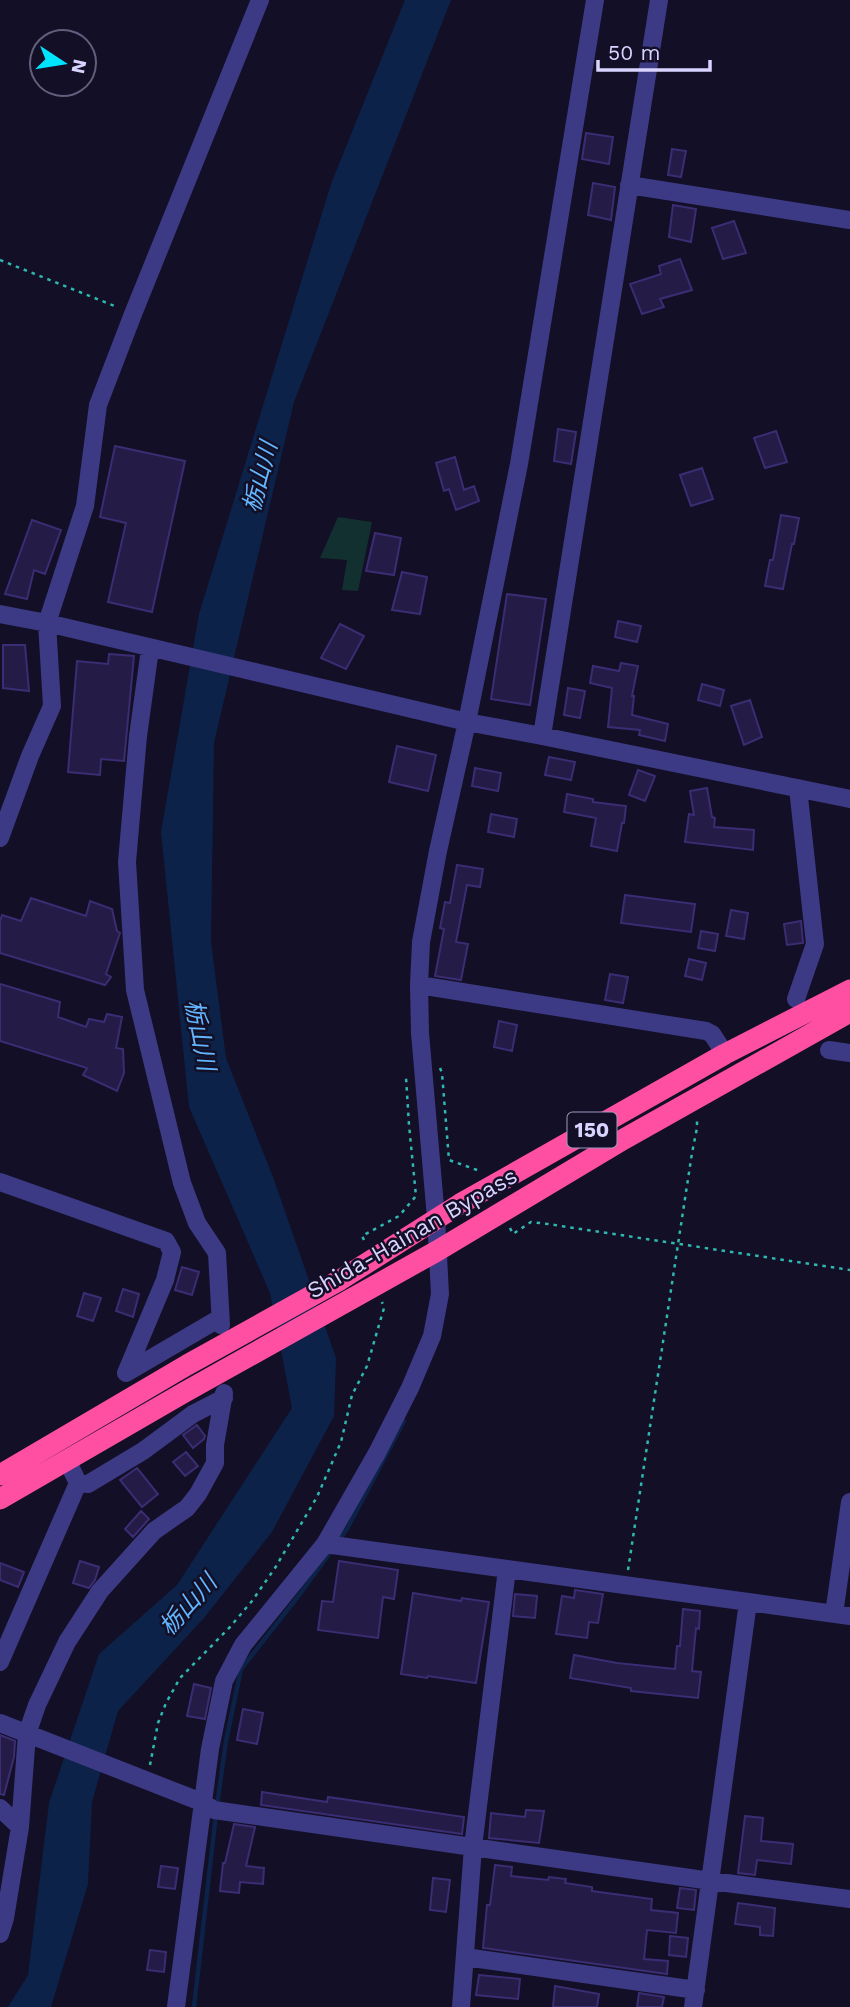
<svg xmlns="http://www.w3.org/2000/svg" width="850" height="2007" viewBox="0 0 850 2007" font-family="'Work Sans','Noto Sans JP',sans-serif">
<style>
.green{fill:#12302f}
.water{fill:#0c2248}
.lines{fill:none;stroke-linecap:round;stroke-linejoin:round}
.stream{stroke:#0c2248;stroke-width:4.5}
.building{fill:#241b47;stroke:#3b2d73;stroke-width:2}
.path{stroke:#2fb8b0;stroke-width:2.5;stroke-dasharray:3.5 5;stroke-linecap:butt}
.minor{stroke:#3d3a85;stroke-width:18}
.highway{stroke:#ff4fa3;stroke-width:21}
.labels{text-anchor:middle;stroke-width:5;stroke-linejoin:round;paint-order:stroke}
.shield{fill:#130f26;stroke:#9e99be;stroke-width:2}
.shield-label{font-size:21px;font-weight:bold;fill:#d9d4ff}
.street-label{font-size:23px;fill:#d9d4ff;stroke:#130f26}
.water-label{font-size:24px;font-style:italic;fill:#62b6ff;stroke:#130f26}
</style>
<rect width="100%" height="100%" fill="#130f26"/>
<path class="green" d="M338 517 372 522 358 591 342 590 347 560 320 558Z"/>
<path class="water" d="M405 0H451L294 402 214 743 211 942 226 1058 273 1177 336 1358 334 1416 272 1532 204 1618 118 1711 92 1802 88 1884 51 2007H8L28 1975 49 1803 99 1654 177 1585 292 1408 270 1293 189 1107 161 832 199 614 331 184Z"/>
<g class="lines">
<path class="stream" d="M339 1540 347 1529 404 1421
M217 1806 226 1741 241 1669 300 1594 332 1550
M194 2007 216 1814"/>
</g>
<path class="building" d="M586 133 613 137 609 164 582 159Z
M672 149 686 151 681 177 668 175Z
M593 183 615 187 611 220 588 215Z
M673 205 696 209 691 242 669 237Z
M734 221 746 253 723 259 712 228Z
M680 259 692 290 660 299 664 307 642 314 630 284 661 274 659 266Z
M558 429 576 432 571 464 554 461Z
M776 431 787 462 765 468 754 438Z
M115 446 185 461 152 612 108 602 126 523 100 517Z
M455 457 464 490 474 486 479 501 456 510 449 489 444 491 436 463Z
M702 468 713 499 691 506 680 475Z
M781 515 799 518 794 544H792L783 589 765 586 770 560H773Z
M32 520 61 530 45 574 34 570 27 599 5 594Z
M375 533 401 538 394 575 366 571Z
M402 572 427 577 420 614 392 610Z
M507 594 546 599 530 705 491 699Z
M618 621 641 626 637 642 615 637Z
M340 624 364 636 346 669 321 658Z
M3 645H25L29 691 3 688Z
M109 654 134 656 124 761 101 759 100 775 68 772 77 661 108 664Z
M621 663 638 666 632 696H634L632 715 668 724 665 741 639 735 640 730 608 727 612 688 590 683 593 666 619 671Z
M702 684 724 690 720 706 698 700Z
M568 688 585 691 580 718 564 715Z
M750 700 762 737 744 745 731 706Z
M397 746 436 755 428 791 389 782Z
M549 757 575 762 571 780 545 775Z
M475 768 501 773 498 791 472 786Z
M638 770 655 776 645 801 629 795Z
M707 788 712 817 715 818 714 827 754 830 753 850 685 842 689 814 694 815 690 791Z
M567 794 593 799V802L626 806 624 823H622L617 851 591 846 596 818 564 812Z
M491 814 517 819 514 837 488 832Z
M457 865 483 869 480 887 467 885 456 942 468 944 461 980 435 976 444 929 440 928 445 902 450 903Z
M625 895 695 904 691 932 621 923Z
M31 898 86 916 90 901 112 909 117 931 120 933 106 974 111 977 105 985 0 953V922L2 915 21 921Z
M731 910 748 913 744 939 726 936Z
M801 921 803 943 787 945 784 924Z
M701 931 718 934 715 951 698 948Z
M689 959 706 963 702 980 685 976Z
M610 974 628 977 623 1003 605 1000Z
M0 984 60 1002 58 1017 86 1027 89 1019 104 1022 107 1014 122 1017 116 1048 123 1049 124 1073 117 1091 83 1075 87 1068 0 1041Z
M499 1021 517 1025 512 1051 494 1047Z
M182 1267 199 1272 192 1295 175 1290Z
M123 1289 139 1294 133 1317 116 1311Z
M84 1293 101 1298 93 1321 77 1316Z
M197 1425 205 1436 204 1439 193 1448 183 1435Z
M186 1452 198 1466 185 1476 173 1462Z
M137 1468 158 1494 142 1507 120 1480Z
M141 1511 149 1519 133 1537 125 1529Z
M80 1561 99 1567 95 1580 89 1588 73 1583Z
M339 1561 398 1570 394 1599 383 1597 378 1638 318 1630 322 1601 333 1602Z
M0 1563 24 1572 18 1587 0 1580Z
M575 1590 603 1594 598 1623 589 1622 587 1638 556 1634 562 1596 574 1598Z
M413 1593 461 1601 462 1598 489 1602 476 1683 428 1676 427 1678 401 1674Z
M515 1594 537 1596 535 1618 513 1616Z
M683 1609 700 1611 699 1629 696 1628 692 1671 701 1672 698 1698 631 1691V1688L570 1678 574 1655 617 1663 675 1669 677 1646H680Z
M194 1684 211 1688 205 1719 187 1716Z
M243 1709 263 1713 257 1744 237 1740Z
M0 1735 15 1741 14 1757 4 1795 0 1794Z
M262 1792 327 1802 328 1797 464 1817 462 1834 261 1805Z
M526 1810 544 1811 539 1843 489 1838 491 1813 525 1817Z
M745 1816 763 1818 761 1841 793 1844 791 1864 757 1860 755 1875 738 1873Z
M234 1824 255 1827 246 1866 264 1868 263 1884 240 1882 239 1893 220 1891 223 1863H225Z
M495 1865 512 1867 511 1876 548 1880 549 1877 566 1879 565 1883 592 1887V1891L652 1899 651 1910 678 1913 676 1933 647 1930 644 1959 668 1961 667 1974 483 1948 487 1905H490Z
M161 1866 178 1868 175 1889 158 1887Z
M433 1878 450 1880 446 1912 430 1910Z
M680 1888 696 1890 694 1910 677 1908Z
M738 1903 775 1908 773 1936 760 1935V1927L735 1924Z
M670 1936 688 1938 686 1957 669 1955Z
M150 1950 166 1952 164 1972 147 1970Z
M479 1975 520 1979 518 1999 476 1995Z
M555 1986 599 1994 597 2007H553Z
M639 1993 664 1997 662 2007H637Z"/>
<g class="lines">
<path class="path" d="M0 260 117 307
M440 1068 442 1073 449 1160 480 1171
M510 1228 513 1234 531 1222 548 1224 850 1270
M364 1240 362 1236 399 1216 416 1196 409 1125 406 1077
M628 1570 692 1153 697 1128V1117
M150 1765 158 1723 166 1703 180 1678 230 1627 252 1601 275 1568 317 1497 341 1442 352 1395 367 1366 384 1308 382 1302"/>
<path class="minor" d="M629 185 850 220
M0 614 47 623 467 722 542 736 850 799
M150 649 138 736 127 862 135 990 182 1183 197 1223 217 1253 221 1325
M542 736 659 0
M0 838 30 756 52 706 47 623 85 506 98 405 133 314 260 0
M419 985 706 1031 712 1034 725 1054
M796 999 815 944 798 788
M829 1050 850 1053
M0 1182 166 1241 172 1252 165 1280 126 1373 220 1318
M78 1483 88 1484 143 1451 193 1414 224 1398
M325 1544 850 1616
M834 1614 850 1502
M0 1662 78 1483 67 1460
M0 1723 204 1803 214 1810 711 1881 850 1899
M0 1808 20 1827
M0 1934 5 1918 20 1827 27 1734 37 1705 67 1642 100 1591 154 1531 187 1508 198 1494 215 1463V1445L224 1393
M465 1957 696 1990
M176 2007 210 1749 224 1681 243 1645 325 1544 377 1453 410 1388 432 1336 440 1294 436 1218 420 1033 419 985 421 942 438 851 467 722 519 464 595 0
M461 2007 473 1847 507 1569
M693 2007 748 1602"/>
<path class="highway" d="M0 1475 187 1365 340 1280 460 1204 725 1054 850 990
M0 1499 185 1392 437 1251 624 1139 850 1012"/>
</g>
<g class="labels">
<rect class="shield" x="567.5" y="1112.5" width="49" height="35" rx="5"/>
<g class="shield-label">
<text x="592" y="1137">150</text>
</g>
<g class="street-label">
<text transform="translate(412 1233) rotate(-30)" y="8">Shida-Hainan Bypass</text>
</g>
<g class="water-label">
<text transform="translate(260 477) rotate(-75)" y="8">栃山川</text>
<text transform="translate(200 1035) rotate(79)" y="8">栃山川</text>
<text transform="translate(188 1605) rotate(-48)" y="8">栃山川</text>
</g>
</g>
<g transform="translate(63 63) rotate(102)"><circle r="33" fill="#130f26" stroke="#625e7d" stroke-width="2"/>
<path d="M0-5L12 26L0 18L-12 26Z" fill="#00e5ff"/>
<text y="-10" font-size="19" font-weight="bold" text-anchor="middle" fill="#d9d4ff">N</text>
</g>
<path d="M598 60v10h112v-10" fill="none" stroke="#d9d4ff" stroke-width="3.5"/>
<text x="608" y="60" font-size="21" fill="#d9d4ff" stroke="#130f26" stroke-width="5" paint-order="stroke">50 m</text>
</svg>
